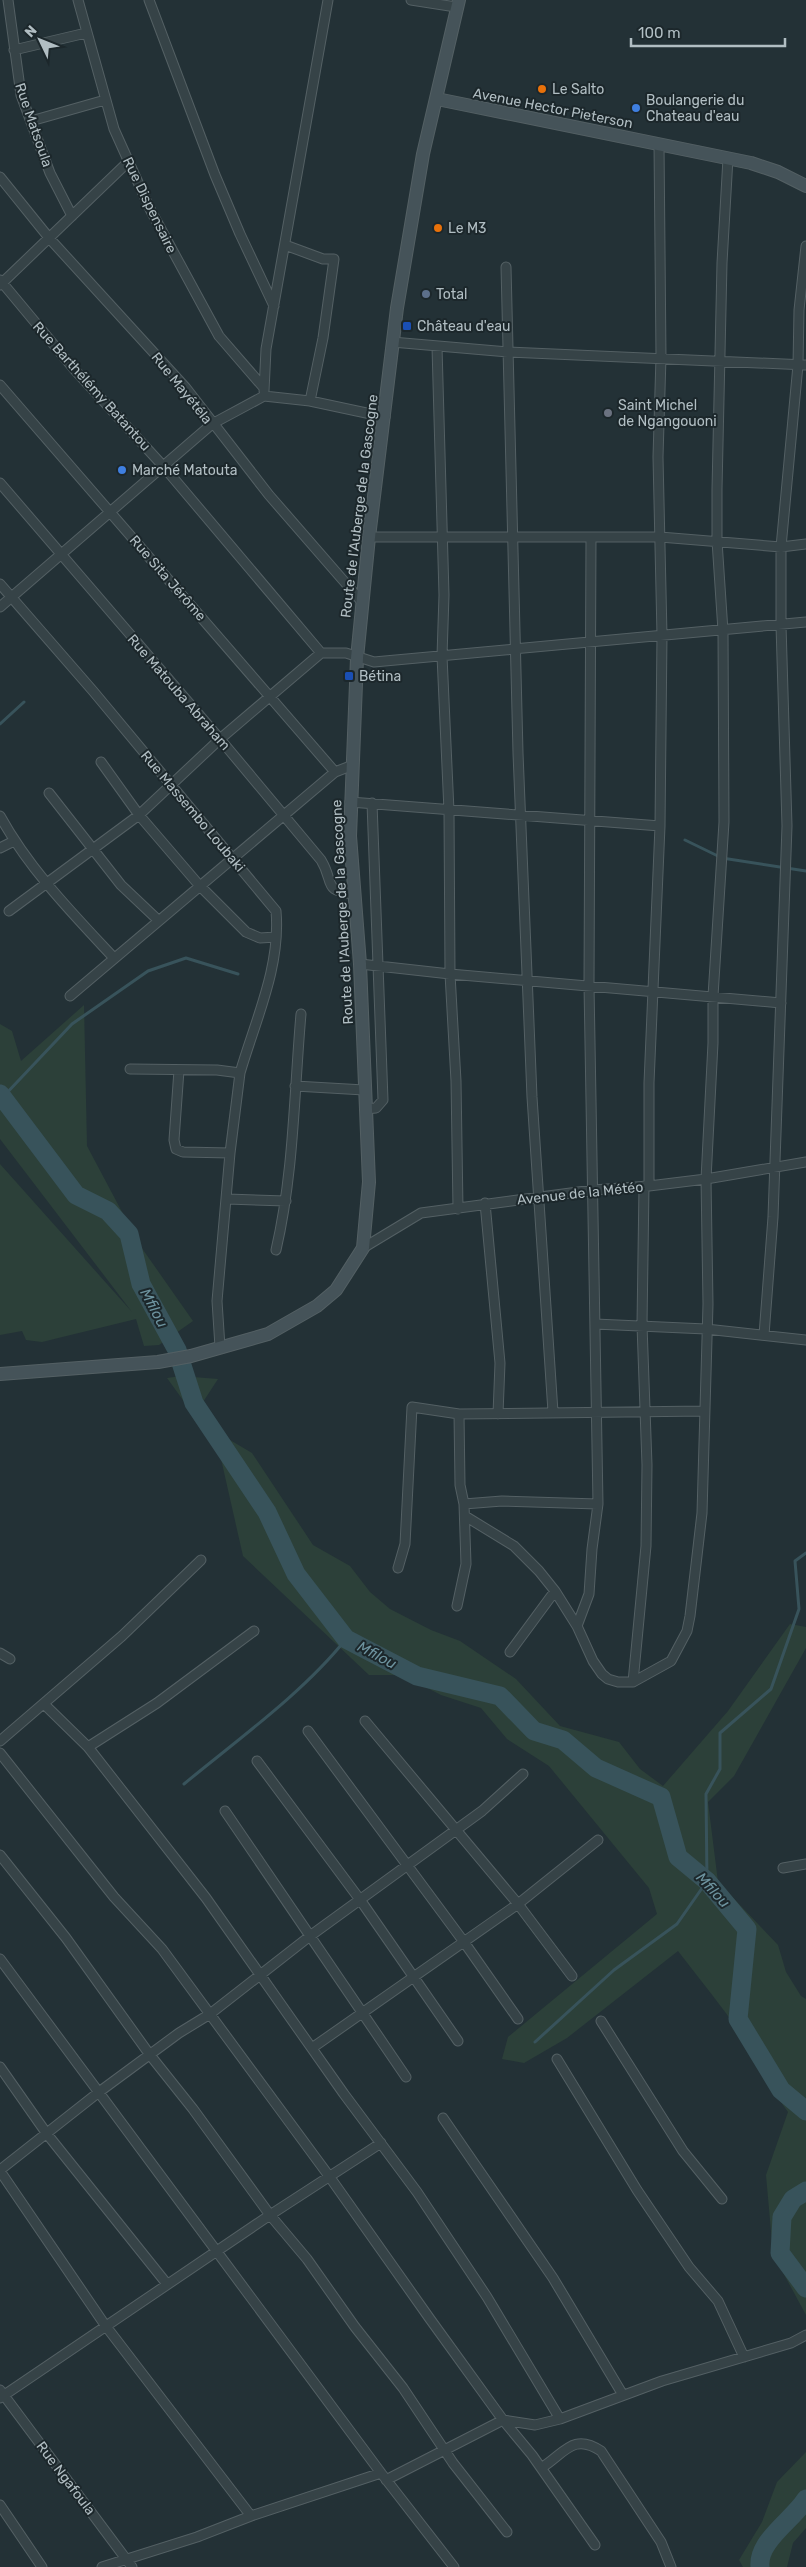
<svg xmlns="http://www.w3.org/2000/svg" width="806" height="2567" viewBox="0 0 806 2567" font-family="Rubik,sans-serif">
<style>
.green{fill:#2c4039}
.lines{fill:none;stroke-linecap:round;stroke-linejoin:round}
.stream{stroke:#38535b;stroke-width:3}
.river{stroke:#38535b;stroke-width:19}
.street-casing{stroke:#546064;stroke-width:11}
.secondary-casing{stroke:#546064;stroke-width:14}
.street{stroke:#364347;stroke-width:9}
.secondary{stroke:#455359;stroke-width:12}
.food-dot{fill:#e8710a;stroke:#1c272b;stroke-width:2}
.shop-dot{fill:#3f7fe0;stroke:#1c272b;stroke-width:2}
.service-dot{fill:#5c6f8a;stroke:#1c272b;stroke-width:2}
.transit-dot{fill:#1a4fb4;stroke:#1c272b;stroke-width:2}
.worship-dot{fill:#6b7280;stroke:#1c272b;stroke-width:2}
.labels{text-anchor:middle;stroke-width:4;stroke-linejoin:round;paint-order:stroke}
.poi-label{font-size:14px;fill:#b1bec3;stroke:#1c272b;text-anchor:start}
.street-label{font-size:14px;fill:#b1bec3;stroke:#1c272b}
.water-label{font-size:15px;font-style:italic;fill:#6d939f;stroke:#1c272b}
</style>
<rect width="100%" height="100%" fill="#233136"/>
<path class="green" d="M84 1005 87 1146 139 1244 193 1321 159 1345 144 1346 136 1319 42 1342 26 1340 22 1331 0 1335V1164L132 1312 0 1139V1024L12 1031 21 1061Z
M181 1376 218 1379 203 1402 230 1440 252 1453 313 1545 350 1566 370 1592 390 1609 431 1630 460 1641 516 1679 560 1726 619 1742 640 1769 663 1786 728 1711 790 1624 806 1627V1648L734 1776 708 1802 718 1882 778 1945 786 1972 801 1996 806 1999V2315L773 2254 766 2175 788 2112C775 2095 768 2077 757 2059 734 2021 705 1986 678 1951L567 2038 524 2063 502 2059 508 2037 657 1914 649 1888 549 1766 507 1739 481 1708 441 1695 402 1675H369L243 1556 219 1450 167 1378Z
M806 2452V2528L793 2543 787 2567H743L739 2560 762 2522 777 2482Z"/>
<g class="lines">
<path class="stream" d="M0 724 24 702
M685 840 722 858 806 871
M2 1098 72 1024 148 971 186 958 238 974
M184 1784C237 1740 303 1693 346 1639
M535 2042 614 1970 677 1924 707 1881 706 1794 720 1769V1733L771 1689 799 1609 795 1561 806 1553"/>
<path class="river" d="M0 1094 76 1195 108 1211 129 1234 141 1284 177 1350 194 1403 267 1512 296 1574 346 1639 417 1676 500 1696 534 1731 563 1740 596 1768 661 1797 678 1857 707 1881 747 1929 738 2019 781 2090 806 2111
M806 2191 793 2199 782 2217 780 2253 806 2288
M760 2567C757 2541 793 2520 806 2499"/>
<g class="street-casing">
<path id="street" d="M8 0 21 95 50 173 72 216
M78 0 114 129 150 209 219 336 264 388
M149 0 215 175 240 234 274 306
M411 0 456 7
M14 50 86 33
M31 121 105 100
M0 177 50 239 186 388 269 495 362 602
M285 245 323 259H334L323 338 310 401
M506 267 518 753 532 1097 553 1412
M0 280 74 369 164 467 321 653
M0 285 128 162
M392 342 508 352 806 365
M437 347 444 595 442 656 449 811 450 974 456 1081 458 1209
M0 385 335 772
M264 391 266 349 328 0
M0 483 220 739 321 860C335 883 322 891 354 894
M369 537H660L781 547 806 544
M0 584 93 691 276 911C281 967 255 1021 240 1073
M0 607 212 424 264 396 310 401 385 417
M101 762 139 815 199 885 246 932 260 938 276 937
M49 793 121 885 158 920
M350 802 660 826
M0 816C29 869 73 914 114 958
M0 848 14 841
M9 911 139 815 220 739 321 653H346L374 662 806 622
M360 964 450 974 781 1003
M70 996 335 772 353 765
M130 1069 217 1070 240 1073 230 1153 217 1301 220 1347
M179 1070 174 1140 176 1149 183 1152 230 1153
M295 1086 364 1090
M365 1109 376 1108 383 1100 372 803
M649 1186V1083L660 826 662 635 658 457 661 357 659 144
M227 1199 286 1201
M485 1203 500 1363 498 1414
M363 1248 421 1213 593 1190 649 1186 706 1179 806 1162
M276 1250C294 1172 294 1093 301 1014
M595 1324 706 1329 806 1340
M764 1335 773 1217 787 826 781 625V547L798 365 799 310 806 246
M459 1414 460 1485 464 1504 502 1501 598 1504
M465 1516 514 1546 539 1571 555 1591 577 1626 593 1661 602 1674 608 1679 618 1682H633L671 1661 687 1631 690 1616 702 1513 708 1304 706 1179 713 1043V996L724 822 723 631 717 541V489L722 263 728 158
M398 1568 405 1544 412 1407 459 1414 704 1411
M457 1606 466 1564 464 1504
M577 1626 589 1594 592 1549 598 1504 589 985 591 537
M510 1652 555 1591
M0 1653 10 1659
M633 1682 646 1546 647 1465 642 1325 644 1186
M45 1705 88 1747 206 1898 344 2094 417 2192 487 2297 560 2419
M365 1721 518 1904 572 1976
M308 1731 464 1942 518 2019
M0 1741 122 1636 201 1560
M88 1747 157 1703 254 1631
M0 1753 114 1897 162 1949 329 2176 430 2319 503 2420 532 2455 595 2545
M257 1761 361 1901 458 2041
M225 1811 406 2077
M0 1855 66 1938 150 2055 193 2109 270 2215 307 2259 355 2327 403 2388 453 2463 507 2532
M783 1868 806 1864
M0 1959 381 2473 454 2567
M601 2021 683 2151 722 2199
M312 2048 518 1904 598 1840
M557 2059 637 2190 689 2267 718 2301 744 2357
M0 2067 47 2134 167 2284
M443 2118 553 2278 623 2395
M0 2170 99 2092 179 2033 210 2014 310 1936 482 1811 523 1774
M0 2171 105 2325 251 2516
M0 2390 132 2567
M0 2398 270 2215 381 2143
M541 2468C564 2454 573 2432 601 2451L661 2542 671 2567
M386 2480 503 2420 535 2425 560 2419 662 2381 791 2343 806 2335
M0 2505 42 2567
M102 2567 197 2537 251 2516 381 2473"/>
</g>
<g class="secondary-casing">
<path id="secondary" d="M437 99 751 163 778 172 806 186
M0 1374 158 1362 191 1356 268 1334 317 1306 336 1290 363 1248 369 1182 360 964 350 836 357 658 369 537 397 308 423 154 459 0"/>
</g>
<use href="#street" class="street"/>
<use href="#secondary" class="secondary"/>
</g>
<g class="food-dot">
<circle cx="542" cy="89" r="5"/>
<circle cx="438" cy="228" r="5"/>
</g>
<g class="shop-dot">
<circle cx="636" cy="108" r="5"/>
<circle cx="122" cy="470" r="5"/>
</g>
<circle class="service-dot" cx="426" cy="294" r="5"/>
<g class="transit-dot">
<rect x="402" y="321" width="10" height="10" rx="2.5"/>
<rect x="344" y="671" width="10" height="10" rx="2.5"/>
</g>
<circle class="worship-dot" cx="608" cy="413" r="5"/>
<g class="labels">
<g class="poi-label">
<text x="552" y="94">Le Salto</text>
<text x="646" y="105">Boulangerie du<tspan x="646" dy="16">Chateau d'eau</tspan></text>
<text x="448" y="233">Le M3</text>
<text x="436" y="299">Total</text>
<text x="417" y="331">Château d'eau</text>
<text x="618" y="410">Saint Michel<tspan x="618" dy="16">de Ngangouoni</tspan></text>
<text x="132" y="475">Marché Matouta</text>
<text x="359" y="681">Bétina</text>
</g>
<g class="street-label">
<text transform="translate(553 108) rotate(11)" y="5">Avenue Hector Pieterson</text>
<text transform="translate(34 125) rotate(71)" y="5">Rue Matsoula</text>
<text transform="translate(150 205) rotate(64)" y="5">Rue Dispensaire</text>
<text transform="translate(92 386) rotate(48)" y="5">Rue Barthélémy Batantou</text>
<text transform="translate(182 388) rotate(51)" y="5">Rue Mayétéla</text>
<text transform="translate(359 506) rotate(-83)" y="5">Route de l'Auberge de la Gascogne</text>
<text transform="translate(168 578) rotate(49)" y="5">Rue Sita Jérôme</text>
<text transform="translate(179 692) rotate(49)" y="5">Rue Matouba Abraham</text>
<text transform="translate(193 811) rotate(50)" y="5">Rue Massembo Loubaki</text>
<text transform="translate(342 912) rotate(-93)" y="5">Route de l'Auberge de la Gascogne</text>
<text transform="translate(580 1193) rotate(-6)" y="5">Avenue de la Météo</text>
<text transform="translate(66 2478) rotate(53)" y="5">Rue Ngafoula</text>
</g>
<g class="water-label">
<text transform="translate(154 1308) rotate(62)" y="5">Mfilou</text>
<text transform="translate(377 1655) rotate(28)" y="5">Mfilou</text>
<text transform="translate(713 1890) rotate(47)" y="5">Mfilou</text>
</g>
</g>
<g transform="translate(40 40) rotate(313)" stroke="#1c272b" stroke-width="4" paint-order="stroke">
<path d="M0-4L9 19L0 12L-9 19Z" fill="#b1bec3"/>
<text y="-8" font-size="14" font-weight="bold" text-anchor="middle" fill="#b1bec3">N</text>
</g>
<path d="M631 38v8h154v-8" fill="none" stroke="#b1bec3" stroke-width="2.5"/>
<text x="638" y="38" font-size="15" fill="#b1bec3" stroke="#1c272b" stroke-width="4" paint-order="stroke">100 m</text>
</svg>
